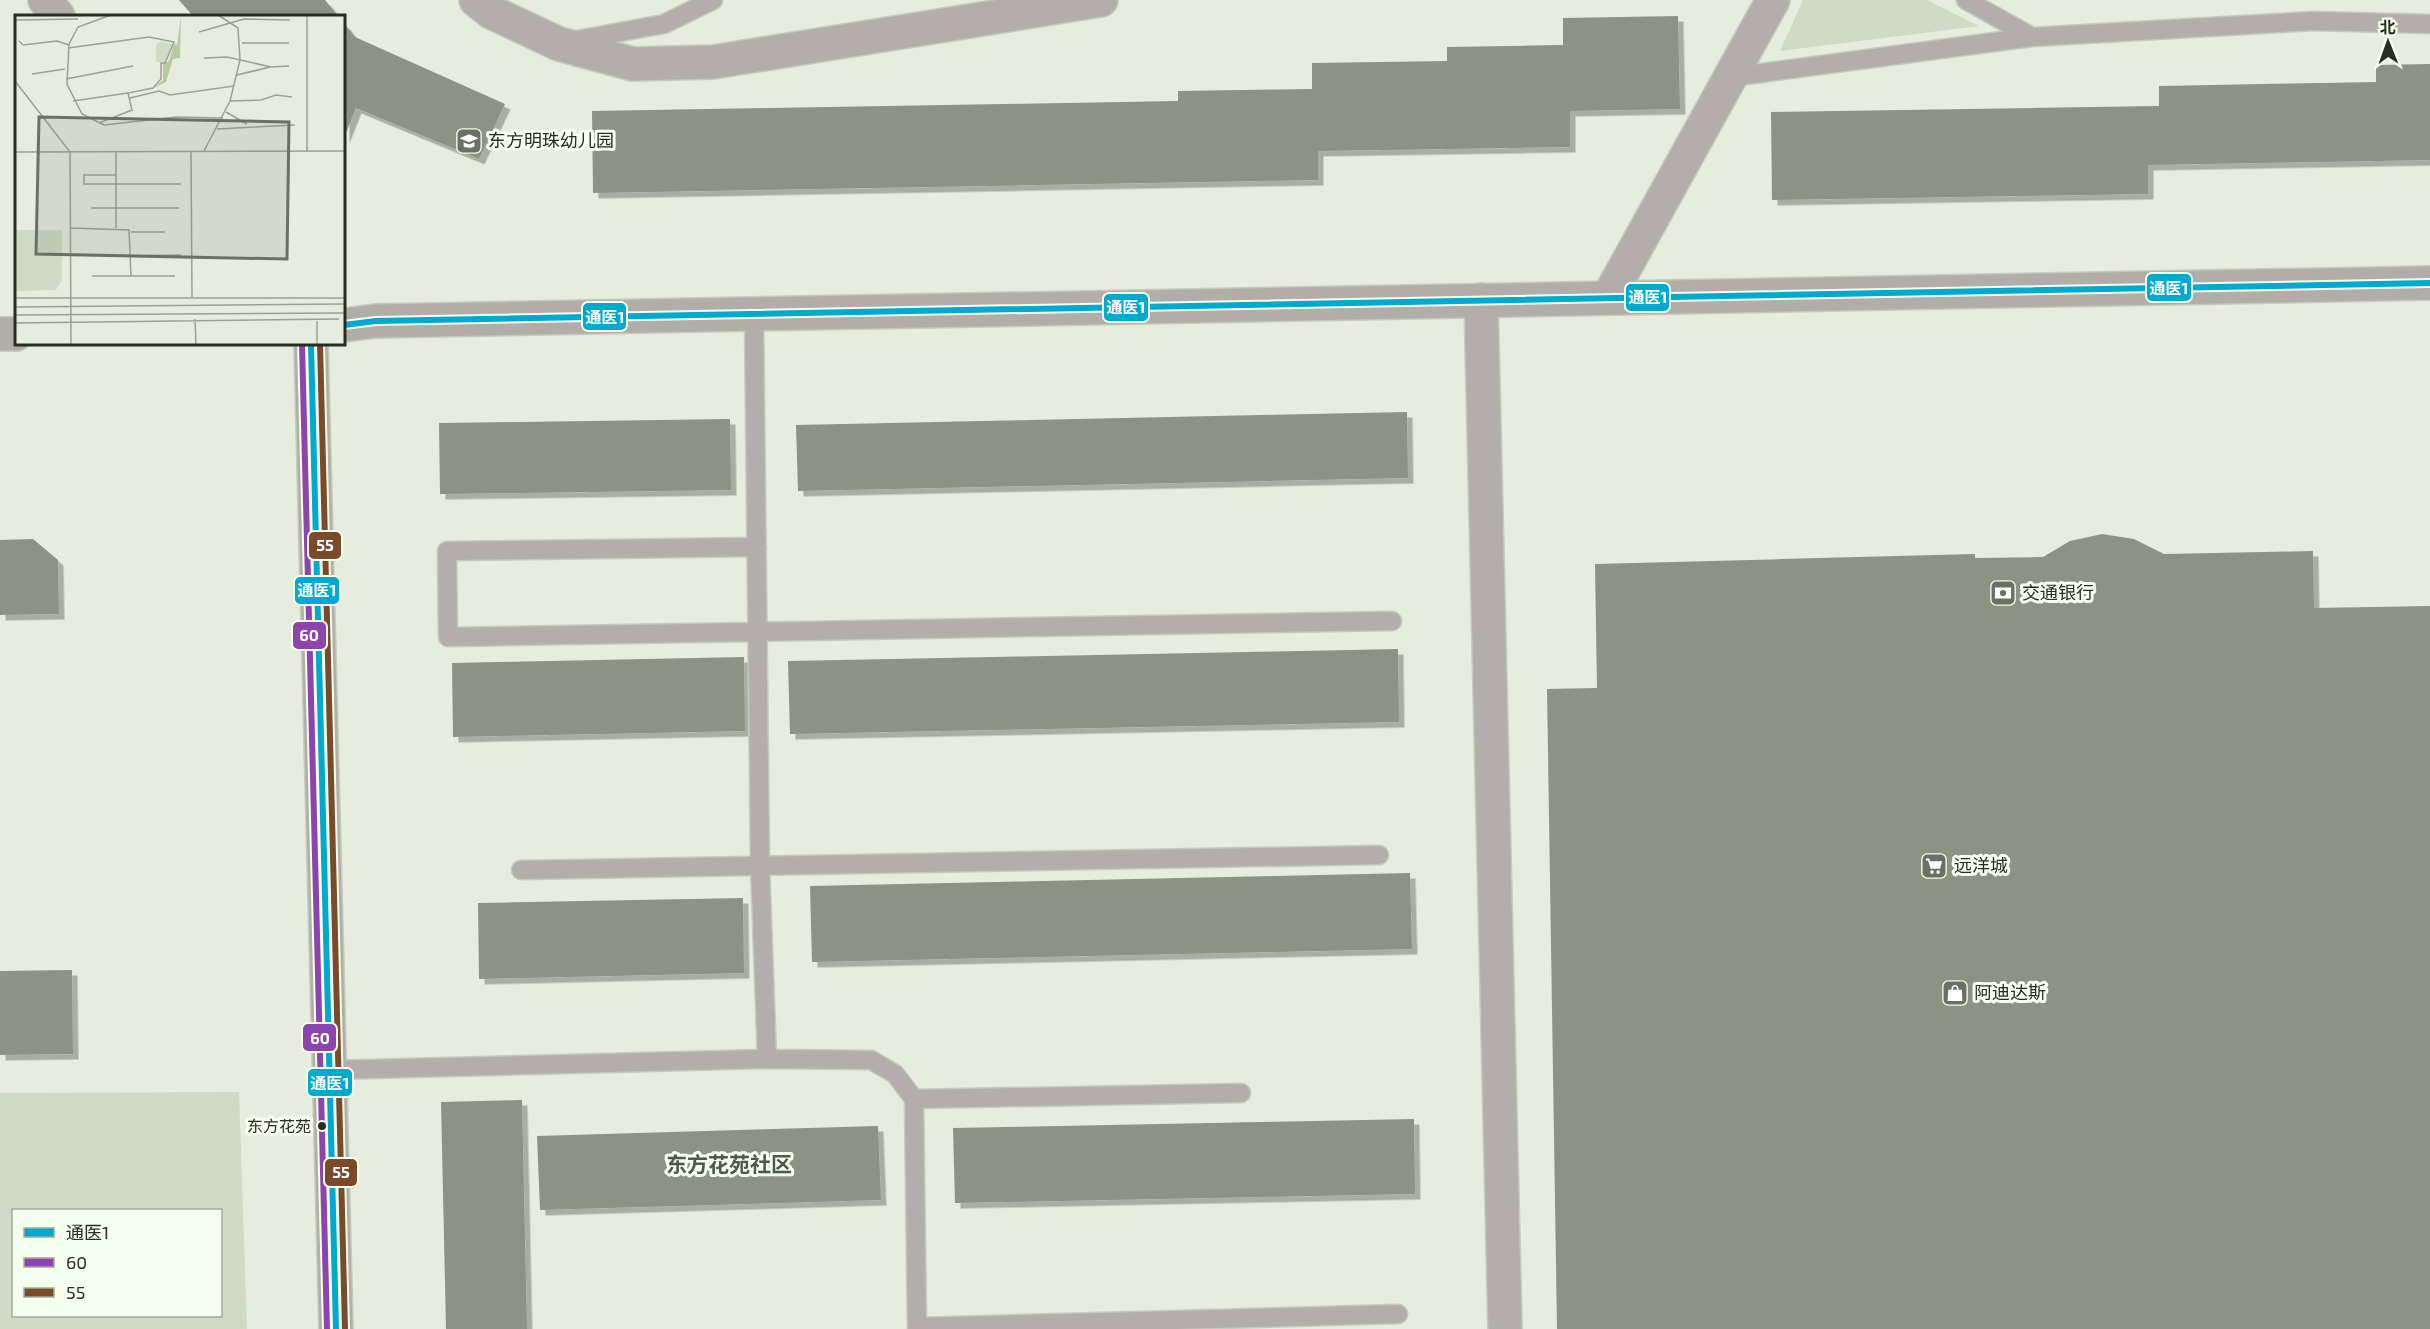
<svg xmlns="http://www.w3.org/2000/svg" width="2430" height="1329" viewBox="0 0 2430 1329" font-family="'Exo 2','Noto Sans SC',sans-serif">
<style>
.green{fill:#cfdbc4;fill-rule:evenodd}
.building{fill:#8c9384;filter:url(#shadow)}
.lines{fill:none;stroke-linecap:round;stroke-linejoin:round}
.lane-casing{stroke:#c4cabe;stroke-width:21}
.street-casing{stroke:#c4cabe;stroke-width:36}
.secondary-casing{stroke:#c4cabe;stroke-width:36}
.lane{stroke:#b3aeac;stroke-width:18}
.street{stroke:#b3aeac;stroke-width:33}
.secondary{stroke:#b2ada9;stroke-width:33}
.bus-1-casing{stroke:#f6feee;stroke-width:10}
.bus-2-casing{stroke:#f6feee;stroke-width:10}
.bus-3-casing{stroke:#f6feee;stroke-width:10}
.bus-1{stroke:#00a9ce;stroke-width:6}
.bus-2{stroke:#8e44ad;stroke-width:6}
.bus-3{stroke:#7a4b2a;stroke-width:6}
.bus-dot{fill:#282d23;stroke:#f6feee;stroke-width:2}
.labels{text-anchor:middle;stroke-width:6;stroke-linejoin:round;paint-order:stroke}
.bus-label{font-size:16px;fill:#282d23;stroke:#f6feee;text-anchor:end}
.poi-label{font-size:18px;fill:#282d23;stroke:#f6feee;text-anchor:start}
.quarter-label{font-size:21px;font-weight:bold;fill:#4f5a44;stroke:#f6feee}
.inset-road{fill:none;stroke:#9aa094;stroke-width:1.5}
.view{fill:#6a7065;fill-opacity:0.15;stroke:#6a7065;stroke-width:3}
.inset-edge{fill:none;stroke:#282d23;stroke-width:3}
.line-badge{stroke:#f6feee;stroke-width:2}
.badge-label{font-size:16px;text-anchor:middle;font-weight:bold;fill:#fff}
</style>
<defs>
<filter id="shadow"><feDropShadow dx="5.5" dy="5.5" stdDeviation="0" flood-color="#0004"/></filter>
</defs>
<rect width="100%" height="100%" fill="#e6eddf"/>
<path class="green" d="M1803 0H1927L1979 26 1780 51Z
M239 1092 247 1329H0V1093ZM220 1210V1316H14V1210Z"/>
<path class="building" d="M179 0H325L338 16H193Z
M1678 16 1680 109 1570 111V147L1318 151V180L593 193 592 111 1178 101V91L1312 89V63L1447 61V47L1563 45V18Z
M344 23 355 37 505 104 479 159 356 108 344 138Z
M2430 64V160L2148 165V194L1772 200 1771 112 2159 106V86L2376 82V65Z
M1407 412 1408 478 798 491 796 425Z
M730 419 731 490 440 494 439 423Z
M2102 534 2134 539 2164 554 2313 551 2314 608 2430 606V1329H1557L1547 689 1597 688 1595 564 1975 554V558L2043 557 2070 541Z
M33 539 58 560 59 614 0 615V540Z
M1398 649 1399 722 790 734 788 661Z
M744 657 745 731 453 737 452 663Z
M1410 873 1412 949 812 962 810 886Z
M743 898 744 973 479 979 478 903Z
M72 970 73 1054 0 1055V971Z
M522 1100 527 1329H446L441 1102Z
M1414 1119 1415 1194 955 1203 953 1128Z
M878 1126 881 1200 540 1210 537 1136Z"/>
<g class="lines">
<g class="lane-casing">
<path id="lane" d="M1966 0 2032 37
M572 41 664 24 713 0
M1731 77 2032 37 2314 21 2430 24
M754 314 760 866 767 1059
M757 547 447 551 448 637 1392 621
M521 870 1379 855
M329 1070 767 1059 871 1060 895 1074 914 1099 917 1329
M914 1099 1241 1093
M917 1327 1398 1314"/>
</g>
<g class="street-casing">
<path id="street" d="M476 0 491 12 559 44 633 64 713 62 1101 0
M1608 298 1773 0
M1481 300 1505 1329"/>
</g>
<g class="secondary-casing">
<path id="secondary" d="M45 0 58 16
M344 325 376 321 2430 283
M0 334H16
M311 344 336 1329"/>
</g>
<use href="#lane" class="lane"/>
<use href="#street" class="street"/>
<use href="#secondary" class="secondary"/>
<g class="bus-1-casing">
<path id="bus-1" d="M344 325 376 321 2430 283
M311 344 336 1329"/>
</g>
<g class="bus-2-casing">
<path id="bus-2" d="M302 344 327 1329"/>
</g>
<g class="bus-3-casing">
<path id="bus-3" d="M320 344 345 1329"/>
</g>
<use href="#bus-1" class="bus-1"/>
<use href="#bus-2" class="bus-2"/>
<use href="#bus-3" class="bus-3"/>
</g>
<defs>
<g id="school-square" transform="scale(1.35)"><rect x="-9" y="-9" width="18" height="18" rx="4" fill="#6a7065" stroke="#f6feee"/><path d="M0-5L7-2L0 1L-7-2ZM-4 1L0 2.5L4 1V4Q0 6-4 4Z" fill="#fff"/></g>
<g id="bank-square" transform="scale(1.35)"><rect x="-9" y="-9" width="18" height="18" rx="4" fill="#6a7065" stroke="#f6feee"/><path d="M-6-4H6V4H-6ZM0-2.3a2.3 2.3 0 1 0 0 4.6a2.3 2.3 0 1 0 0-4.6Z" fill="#fff"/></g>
<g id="supermarket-square" transform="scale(1.35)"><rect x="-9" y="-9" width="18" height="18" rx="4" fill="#6a7065" stroke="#f6feee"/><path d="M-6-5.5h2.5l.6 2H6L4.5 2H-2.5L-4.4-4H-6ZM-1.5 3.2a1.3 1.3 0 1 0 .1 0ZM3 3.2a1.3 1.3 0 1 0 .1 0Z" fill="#fff"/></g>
<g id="shop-square" transform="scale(1.35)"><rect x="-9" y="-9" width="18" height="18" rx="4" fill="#6a7065" stroke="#f6feee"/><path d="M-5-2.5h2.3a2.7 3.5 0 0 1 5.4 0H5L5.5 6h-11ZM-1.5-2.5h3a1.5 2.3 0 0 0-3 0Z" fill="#fff"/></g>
</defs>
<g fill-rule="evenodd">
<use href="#school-square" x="469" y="141"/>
<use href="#bank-square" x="2003" y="593"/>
<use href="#supermarket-square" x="1934" y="866"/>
<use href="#shop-square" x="1955" y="993"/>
</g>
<circle class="bus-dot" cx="322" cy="1126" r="5"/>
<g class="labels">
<g class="bus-label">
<text x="311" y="1132">东方花苑</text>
</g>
<g class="poi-label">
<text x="488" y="147">东方明珠幼儿园</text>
<text x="2022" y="599">交通银行</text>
<text x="1954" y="872">远洋城</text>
<text x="1974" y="999">阿迪达斯</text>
</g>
<g class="quarter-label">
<text x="729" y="1172">东方花苑社区</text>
</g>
</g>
<g transform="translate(15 15)">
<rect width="330" height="330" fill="#e6eddf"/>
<path d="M146 26 157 29 150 47H141V30ZM0 215H47V265L41 275 0 276Z" fill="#cfdbc4"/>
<path d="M166 1 165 43 158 44 151 67 139 73 148 65V49L154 46 159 29 162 30Z" fill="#b6caa1"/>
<path class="inset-road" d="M96 0 63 12 54 29 52 69 67 99 89 110 161 102 208 103M0 5 63 4M184 17 229 4 275 5M4 26 8 30 42 26 54 30M227 28H274M53 33 134 22 159 27 150 48H146V64L138 73 113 78 117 95 84 108M189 43 212 42 256 52 274 51M17 59 50 54M222 60 255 52M51 64 118 51M0 66 55 137 56 330M115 83 144 76 155 80 219 71M58 86 113 78M215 86 246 85 261 80 277 82M211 97 232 109M202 114 280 110M176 136 177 282M189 136 215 86 225 45 223 13 203 0M292 136V0M0 137 330 136M101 160H69V169H166M76 193H164M56 213 114 215 116 261M101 213V136M116 217H150M116 241 166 240M77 261H160M0 283H330M0 292 330 289M0 300 330 298M180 304 181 330M302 306V330M0 308 324 304"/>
<path class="view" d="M24 102 274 107 272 244 21 239Z"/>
<rect width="330" height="330" class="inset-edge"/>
</g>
<g class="line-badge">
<rect x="2146" y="273" width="46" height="29" rx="6" fill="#00a9ce"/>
<rect x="1625" y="283" width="45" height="29" rx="6" fill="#00a9ce"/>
<rect x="1103" y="293" width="46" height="29" rx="6" fill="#00a9ce"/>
<rect x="582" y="302" width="45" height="29" rx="6" fill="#00a9ce"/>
<rect x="308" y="531" width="34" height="29" rx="6" fill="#7a4b2a"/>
<rect x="294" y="576" width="46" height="29" rx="6" fill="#00a9ce"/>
<rect x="292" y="621" width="35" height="29" rx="6" fill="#8e44ad"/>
<rect x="302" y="1023" width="35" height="29" rx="6" fill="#8e44ad"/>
<rect x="307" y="1068" width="46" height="29" rx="6" fill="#00a9ce"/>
<rect x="324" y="1158" width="34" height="29" rx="6" fill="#7a4b2a"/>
</g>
<g class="badge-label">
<text x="2169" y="294">通医1</text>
<text x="1648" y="303">通医1</text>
<text x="1126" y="313">通医1</text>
<text x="605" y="323">通医1</text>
<text x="325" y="551">55</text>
<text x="317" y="596">通医1</text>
<text x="309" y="641">60</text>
<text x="320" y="1044">60</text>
<text x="330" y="1089">通医1</text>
<text x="341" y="1178">55</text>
</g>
<rect x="12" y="1209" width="210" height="108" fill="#f6feee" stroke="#a4aa9d" stroke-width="1.5"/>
<rect x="24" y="1228" width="30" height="9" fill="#00a9ce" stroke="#a4aa9d" stroke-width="1.5"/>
<text x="66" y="1239" font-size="18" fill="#282d23">通医1</text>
<rect x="24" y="1258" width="30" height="9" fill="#8e44ad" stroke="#a4aa9d" stroke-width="1.5"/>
<text x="66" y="1269" font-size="18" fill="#282d23">60</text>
<rect x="24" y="1288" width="30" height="9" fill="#7a4b2a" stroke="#a4aa9d" stroke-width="1.5"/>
<text x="66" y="1299" font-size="18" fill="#282d23">55</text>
<g transform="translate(2388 42) rotate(359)" stroke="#f6feee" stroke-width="4.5" paint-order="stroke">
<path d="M0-4.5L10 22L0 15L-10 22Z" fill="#282d23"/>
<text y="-9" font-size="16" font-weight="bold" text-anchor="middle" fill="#282d23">北</text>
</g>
</svg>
